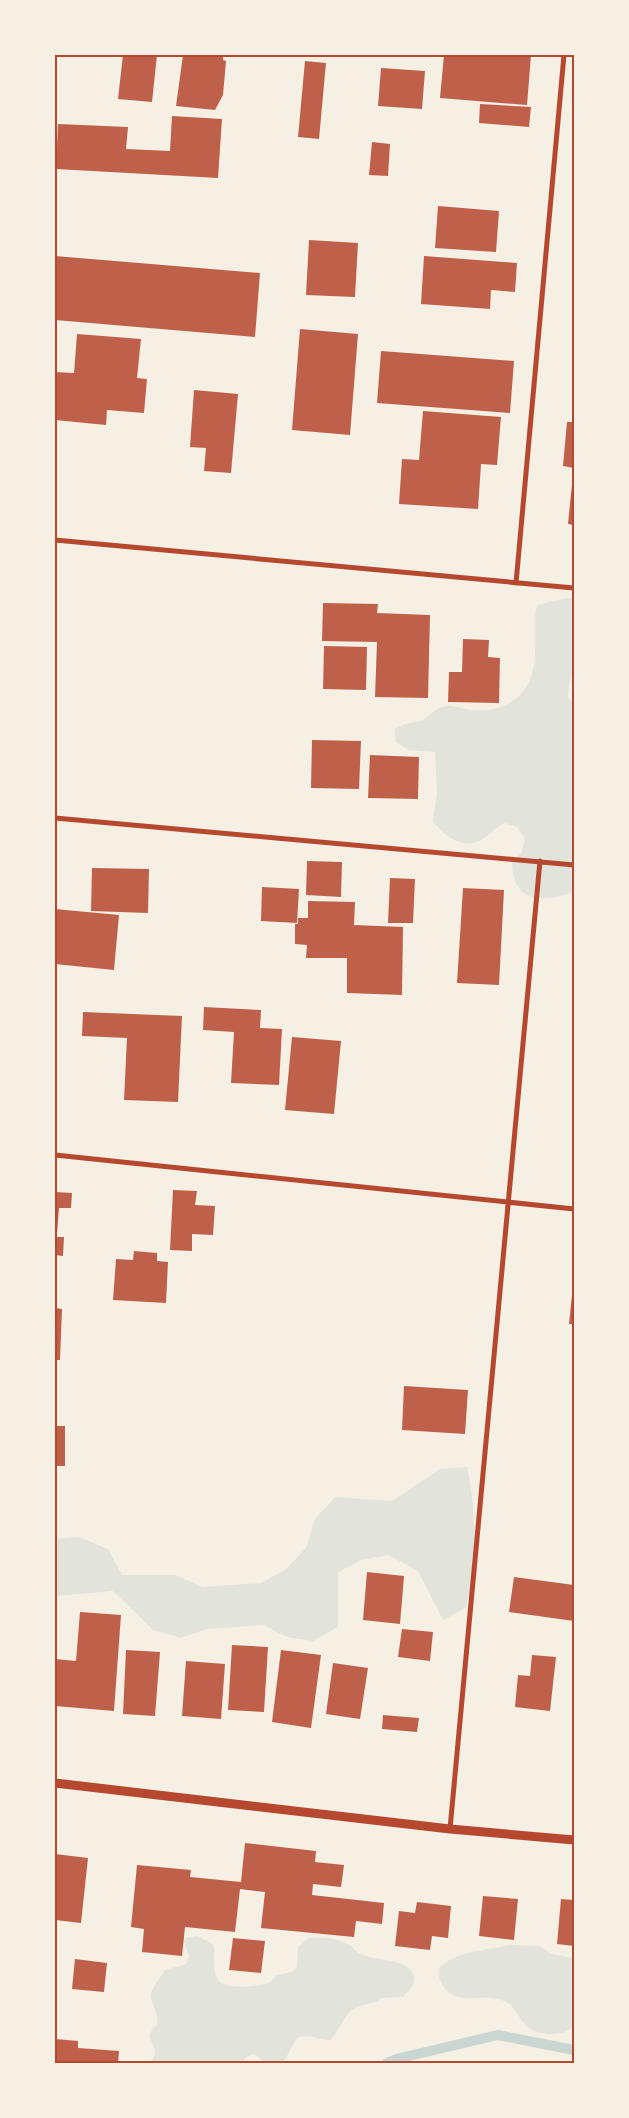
<svg xmlns="http://www.w3.org/2000/svg" width="629" height="2118" viewBox="0 0 629 2118" font-family="'Times New Roman',serif">
<style>
.green{fill:#e2e4dc}
.lines{fill:none;stroke-linecap:round;stroke-linejoin:round}
.stream{stroke:#c9d6d2;stroke-width:10}
.building{fill:#bf614a}
.minor{stroke:#b5482f;stroke-width:5}
.tertiary{stroke:#b5482f;stroke-width:9}
.neatline{fill:none;stroke:#b5482f;stroke-width:2}
</style>
<rect width="100%" height="100%" fill="#f6efe4"/>
<path class="green" d="M566 598H574V673L570 677 568 698 574 703V892C543 903 512 903 512 862L522 852 525 838 517 827 504 823C495 828 489 835 481 840 462 850 445 836 433 822L437 793 435 752 408 750 396 742 394 729C399 727 404 724 408 723 413 722 419 722 423 720 430 715 437 707 446 706 454 705 464 710 472 710 499 713 524 701 532 674 539 652 531 628 537 605Z
M467 1467C477 1512 477 1563 466 1608L443 1620 418 1571 388 1555 362 1560 338 1572V1627L313 1641 287 1637 263 1625 207 1629 181 1638 153 1630 113 1591 55 1596V1539L79 1537 108 1549 122 1575H176L203 1587 261 1583 285 1570 306 1548 315 1519 335 1497 392 1501 440 1469Z
M197 1936 213 1944C216 1955 211 1972 219 1981 226 1989 255 1987 265 1984 271 1983 273 1979 277 1975L292 1972 297 1967 298 1947 309 1938C323 1938 339 1937 351 1946 355 1949 357 1953 363 1955 377 1961 411 1958 414 1977 415 1985 409 1991 403 1997L381 1998 379 2001C371 2004 360 2004 352 2010 344 2015 340 2031 330 2040 318 2040 308 2033 297 2038L283 2063H263L259 2057 253 2054 246 2057 242 2063H149C151 2061 153 2059 154 2056 159 2043 140 2039 157 2025 159 2014 153 2008 151 1998 150 1989 161 1977 165 1970L186 1964 189 1957 184 1941 186 1938Z
M509 1945 539 1946 552 1954 574 1958V2026C566 2033 559 2034 549 2034 517 2032 522 2009 504 2001 482 1991 457 2008 443 1986 439 1980 438 1975 439 1968 458 1950 485 1951 509 1945Z"/>
<g class="lines">
<path class="stream" d="M387 2063 396 2059 498 2035 574 2050"/>
</g>
<path class="building" d="M123 55H157L152 102 118 99Z
M183 55H223V60L226 61 223 95 215 110 176 106Z
M444 55H531L527 105 440 98Z
M305 61 326 63 319 139 298 137Z
M381 68 425 71 422 109 378 106Z
M480 104 531 107 529 127 479 123Z
M172 116 222 119 218 178 56 169 58 124 128 127 126 149 170 151Z
M372 142 390 144 388 176 369 175Z
M438 206 499 211 496 252 435 248Z
M309 240 358 243 355 297 306 295Z
M55 256 260 273 255 337 55 320Z
M424 256 517 263 515 292 491 290 490 309 421 304Z
M300 329 358 334 350 435 292 430Z
M77 334 141 339 137 378 147 379 144 413 107 410 106 425 55 420V372L74 373Z
M381 351 514 361 510 413 377 403Z
M194 390 238 394 231 473 204 471 206 448 190 447Z
M423 411 501 417 497 465 481 464 478 509 399 504 402 459 419 460Z
M567 422H574V468L563 466Z
M573 474H574V525L568 524Z
M323 603 378 604 377 613 430 615 428 698 375 697 377 642 322 641Z
M463 639 489 640 488 657 500 658 499 703 448 702 449 672H462Z
M324 646 367 647 366 690 323 689Z
M312 740 361 741 359 789 311 788Z
M370 755 419 757 418 799 368 798Z
M307 861 342 862 341 897 306 895Z
M92 868 149 869 148 913 91 911Z
M390 878 415 879 413 923H388Z
M262 887 299 889 297 923 261 921Z
M463 888 504 890 499 985 457 983Z
M308 901 355 902 354 925 403 927 402 995 347 993V958H306L307 945 295 944V924H298V918H308Z
M55 909 119 915 114 970 55 964Z
M204 1007 261 1010 260 1028 282 1029 279 1085 231 1083 234 1032 203 1030Z
M83 1012 182 1016 178 1102 124 1100 127 1038 82 1036Z
M292 1037 341 1041 334 1114 285 1110Z
M173 1190 197 1191 195 1205 215 1206 213 1235 192 1234V1251L170 1250Z
M55 1192 72 1193 71 1208H59L57 1233H55Z
M55 1237H64L63 1256 55 1255Z
M134 1251 157 1253V1261L168 1262 166 1303 113 1300 116 1259 133 1260Z
M573 1285H574V1324H569Z
M55 1308 62 1309 60 1360H55Z
M404 1386 468 1390 465 1434 402 1430Z
M55 1426H65V1466H55Z
M367 1572 404 1576 400 1624 363 1620Z
M514 1577 574 1585V1621L509 1612Z
M80 1612 121 1615 114 1711 55 1706V1659L76 1661Z
M402 1629 433 1632 430 1661 398 1657Z
M232 1645 268 1647 264 1712 228 1710Z
M126 1650 160 1652 155 1716 123 1714Z
M281 1650 321 1655 311 1728 272 1722Z
M532 1655 556 1657 550 1711 515 1707 518 1675 530 1676Z
M186 1661 225 1664 221 1719 182 1716Z
M333 1663 368 1668 360 1719 326 1714Z
M383 1715 419 1718 417 1732 382 1729Z
M245 1843 316 1851 315 1862 344 1865 341 1887 313 1884 312 1895 384 1903 382 1924 356 1921 354 1937 261 1928 265 1892 240 1889 235 1932 185 1927 182 1956 142 1952 144 1929 131 1927 137 1865 191 1870 190 1877 241 1882Z
M55 1854 88 1858 81 1923 55 1920Z
M483 1896 518 1899 514 1940 479 1936Z
M561 1899 574 1900V1946L557 1944Z
M417 1902 451 1906 448 1938 432 1936 430 1950 395 1946 399 1911 415 1913Z
M233 1938 265 1941 261 1973 229 1970Z
M75 1959 107 1963 104 1992 72 1989Z
M55 2039 78 2041V2048L119 2051 118 2063H55Z"/>
<g class="lines">
<path class="minor" d="M55 540 574 588
M516 583 564 55
M55 818 574 865
M55 1155 574 1209
M450 1829 540 861"/>
<path class="tertiary" d="M55 1783 450 1829 574 1840"/>
</g>
<rect width="629" height="2118" fill="none" stroke="#f6efe4" stroke-width="112"/>
<rect x="56" y="56" width="517" height="2006" class="neatline"/>
</svg>
